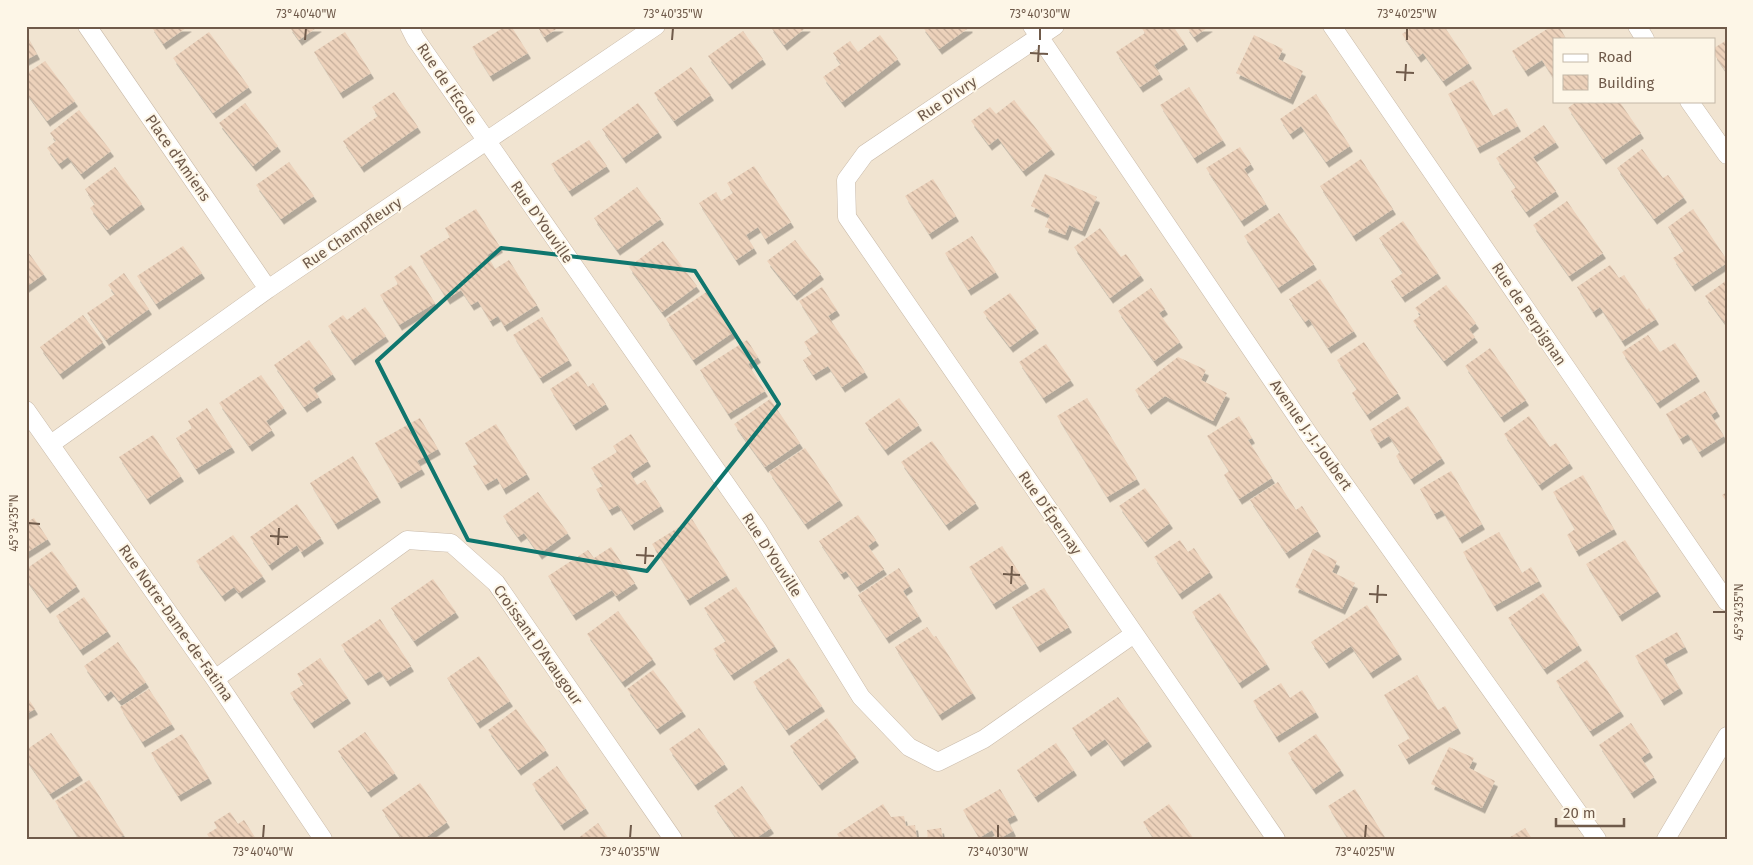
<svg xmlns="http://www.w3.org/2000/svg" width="1753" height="865" viewBox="0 0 1753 865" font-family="'Fira Sans',sans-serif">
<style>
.residential{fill:#f1e4d1;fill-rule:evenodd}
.building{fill:url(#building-back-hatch);filter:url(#shadow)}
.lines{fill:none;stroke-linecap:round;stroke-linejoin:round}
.minor-casing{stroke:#c9baa9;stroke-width:19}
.minor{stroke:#fff;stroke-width:18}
.marked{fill:none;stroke:#0f766e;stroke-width:4;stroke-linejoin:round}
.ticks{fill:none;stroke:#6f5a4a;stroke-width:2}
.labels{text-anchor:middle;stroke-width:4;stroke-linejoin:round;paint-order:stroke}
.street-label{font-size:15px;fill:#6f5a4a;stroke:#fdf6e7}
.neatline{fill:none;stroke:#6f5a4a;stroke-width:2}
.ticks-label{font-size:12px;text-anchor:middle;fill:#6f5a4a}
</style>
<defs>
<pattern id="building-back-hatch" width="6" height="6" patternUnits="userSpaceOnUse" patternTransform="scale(1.25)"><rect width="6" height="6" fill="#edd2bb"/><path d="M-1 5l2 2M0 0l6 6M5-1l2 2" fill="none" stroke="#c4ad9a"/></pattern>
<filter id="shadow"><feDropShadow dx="3" dy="5.5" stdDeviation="0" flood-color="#0004"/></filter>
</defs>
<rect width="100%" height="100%" fill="#faf2e2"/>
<path class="residential" d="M26 26H1727V839H26ZM1554 39H1714V101H1554Z"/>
<path class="building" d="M151 26H189L163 44Z
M289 26H319L299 40Z
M506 26H511L528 53 490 76 472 47Z
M537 26H561L544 37Z
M770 26H808L784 45Z
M922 26H969L970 27 939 49Z
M1142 26H1173L1185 44 1154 65 1160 74 1140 87 1116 52 1145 33 1141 27Z
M1186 26H1210L1194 37Z
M1414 26H1444L1469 63 1443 81 1423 53 1418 57 1402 34Z
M1552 26H1559L1566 39H1554V79L1542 60 1525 71 1512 51Z
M743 31 763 59 729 84 708 56Z
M209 32 249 87 213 113 173 58Z
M345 32 371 73 340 93 314 52Z
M26 34 37 54 26 60Z
M880 35 898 59 842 102 823 77 841 64 833 53 850 41 858 52Z
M1254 35 1283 49 1278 59 1303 71 1290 99 1236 73Z
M1727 40V73L1714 54V48Z
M45 61 75 101 47 121 26 92V74Z
M691 67 711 95 674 121 654 93Z
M1473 80 1493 116 1507 108 1518 126 1477 148 1448 94Z
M1189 87 1223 140 1194 158 1160 105Z
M394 92 418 127 361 167 343 141 378 116 372 107Z
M1316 94 1350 146 1326 162 1301 126 1290 134 1280 119Z
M1014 100 1052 149 1023 171 998 138 989 145 971 121 990 107 996 114Z
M1577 101H1619L1641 133 1603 159 1568 108Z
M245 103 278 146 253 166 219 123Z
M638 103 659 132 623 158 602 129Z
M79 110 111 151 81 174 68 157 59 164 47 148 56 141 50 133Z
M1544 125 1556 142 1533 157 1556 191 1526 212 1511 191 1516 187 1496 158Z
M589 140 607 166 569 191 551 164Z
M1240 147 1251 164 1244 169 1266 204 1241 221 1206 168Z
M1642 149 1663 178 1668 175 1684 197 1654 219 1617 168Z
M1361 159 1393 209 1353 236 1320 186Z
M289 162 314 196 281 219 256 185Z
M754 166 791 222 765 239 758 227 746 235 754 248 736 260 699 203 716 192 721 201 733 193 727 183Z
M115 167 142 204 107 230 90 208 95 204 85 189Z
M1045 174 1097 197 1082 231 1069 225 1065 235 1045 227 1050 215 1031 206Z
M933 179 956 216 929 234 905 196Z
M637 187 661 219 617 250 594 218Z
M1567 201 1603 253 1569 276 1533 225Z
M476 209 500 247 487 255 495 269 509 260 537 305 504 326 498 316 490 321 478 301 471 305 461 290 447 299 420 256 450 237 445 228Z
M1693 209 1727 260V263L1692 286 1673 258 1684 251 1668 227Z
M1279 213 1314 264 1278 288 1244 236Z
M1403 221 1438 273 1402 297 1391 281 1403 273 1379 238Z
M1100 228 1121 257 1126 254 1141 275 1110 298 1074 247Z
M972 236 996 272 968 290 945 253Z
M795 240 821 274 794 295 767 261Z
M663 241 697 286 662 312 629 267Z
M183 246 202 273 156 304 137 276Z
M26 249 44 274 26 287Z
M411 265 435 303 399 325 380 295 398 284 394 277Z
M1610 265 1619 278 1624 275 1647 310 1649 308 1656 319 1622 341 1600 307 1593 312 1577 287Z
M124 273 149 309 106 340 87 313 115 294 108 285Z
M1320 279 1354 331 1328 348 1309 319 1305 322 1289 299Z
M1727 280V326L1705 296Z
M1446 285 1476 323 1469 329 1475 337 1444 361 1413 321 1421 315 1415 308Z
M822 287 837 310 828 316 865 372 842 387 828 366 813 375 803 360 812 354 804 342 819 332 799 301Z
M1151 288 1165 309 1159 313 1180 342 1154 361 1118 311Z
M708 291 735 331 693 360 666 319Z
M1010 293 1036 328 1010 347 983 312Z
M365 307 386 336 352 360 328 326 343 315 347 320Z
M83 315 103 342 60 374 40 347Z
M542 317 569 360 540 378 513 335Z
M1648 335 1660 352 1675 343 1697 376 1657 403 1622 352Z
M309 340 333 374 313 388 319 397 304 407 274 365Z
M747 340 758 357 748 364 765 391 728 414 700 370Z
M1364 342 1398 393 1367 415 1352 393 1357 389 1337 360Z
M1046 344 1071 380 1043 398 1019 362Z
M1490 348 1526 400 1501 417 1465 366Z
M1178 357 1206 370 1201 380 1227 393 1213 421 1165 396 1148 409 1135 390Z
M578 371 588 387 593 383 606 404 573 425 550 389Z
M261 375 284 408 266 421 272 430 249 446 219 403Z
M1705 391 1717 411 1711 415 1724 436 1699 452 1688 434 1680 439 1666 414Z
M899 398 919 425 885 450 865 423Z
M1087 398 1137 479 1107 497 1057 416Z
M770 399 800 443 765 467 734 424Z
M1408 406 1442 458 1411 479 1396 456 1400 452 1389 436 1378 443 1370 430Z
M207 408 232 447 196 469 176 438 192 428 188 421Z
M1239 416 1252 438 1248 440 1272 478 1239 499 1224 475 1229 471 1207 436Z
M1529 416 1550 447 1556 443 1570 463 1539 485 1504 434Z
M420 418 438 449 417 461 422 469 398 483 375 443Z
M496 424 527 474 503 489 497 478 485 485 473 466 478 464 465 443Z
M631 434 648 461 630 473 637 485 645 480 661 506 631 525 618 505 609 510 596 489 603 486 591 468 617 452 613 446Z
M153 435 181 476 147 499 119 457Z
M932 441 976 503 946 525 901 462Z
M805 448 840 500 805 524 769 472Z
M353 456 378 497 335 524 310 483Z
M1451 471 1482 524 1459 538 1442 510 1434 514 1420 489Z
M1583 475 1614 529 1576 551 1567 535 1575 529 1553 492Z
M1278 482 1296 510 1302 506 1318 531 1286 553 1250 500Z
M1145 488 1170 523 1145 542 1119 506Z
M538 492 568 533 539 554 524 533 518 537 503 516Z
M1727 492V503L1722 495Z
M297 504 321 538 301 552 297 545 269 565 250 537Z
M858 515 876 540 868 546 884 569 857 587 846 571 841 574 819 541Z
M34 518 48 539 26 553V520L27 522Z
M692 519 727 575 687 600 652 544Z
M1499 532 1522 573 1531 567 1539 581 1494 606 1463 552Z
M233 535 263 576 239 593 234 587 222 596 196 561Z
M1180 540 1188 552 1194 548 1210 572 1179 594 1154 557Z
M1625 540 1658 591 1619 616 1586 564Z
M1002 546 1026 583 993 604 969 567Z
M611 547 635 583 616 596 612 590 573 615 548 576 588 550 594 558Z
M1313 549 1337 561 1332 572 1355 583 1342 609 1295 587Z
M52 551 77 586 47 608 26 579V569Z
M899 568 910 586 903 591 919 616 886 638 858 595Z
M433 579 456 612 414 641 391 608Z
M736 587 775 646 731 675 713 649 726 641 704 608Z
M1044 588 1069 627 1037 647 1012 607Z
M1220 593 1267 664 1239 683 1192 612Z
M1543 593 1579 645 1544 669 1508 618Z
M84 597 108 631 80 650 56 616Z
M1367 605 1399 654 1370 673 1351 646 1326 663 1311 642Z
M618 611 653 659 622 682 587 634Z
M380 619 411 666 387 681 380 671 365 680 341 645Z
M927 627 934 637 936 636 973 693 939 715 895 647Z
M1677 632 1685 647 1663 659 1680 688 1661 700 1635 656Z
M118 642 146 682 119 701 111 691 105 696 84 666Z
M479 656 510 701 477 723 447 678Z
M320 658 348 698 311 723 290 693 304 684 297 674Z
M789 658 822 706 786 730 753 682Z
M1587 660 1621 711 1590 731 1556 681Z
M653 670 683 711 657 729 627 689Z
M1417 675 1438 710 1445 706 1458 728 1406 759 1398 745 1410 738 1384 695Z
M1281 683 1290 698 1302 690 1316 712 1276 737 1253 701Z
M149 689 172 724 142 742 120 707Z
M26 695 35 709 26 714Z
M1118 697 1149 741 1121 761 1105 739 1088 751 1072 728Z
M516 709 546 750 518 770 488 730Z
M827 718 856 757 819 785 790 746Z
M1631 723 1650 752 1641 758 1654 777 1631 793 1599 745Z
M699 728 725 764 695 785 669 749Z
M365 732 395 773 368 792 338 751Z
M51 733 80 775 50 794 26 759V750Z
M182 734 209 778 178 796 151 753Z
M1316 734 1341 770 1313 789 1288 753Z
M1056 743 1074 770 1035 797 1017 770Z
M1449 747 1474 758 1469 768 1495 781 1482 808 1431 784Z
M557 766 586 808 561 825 532 784Z
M89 780 124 835 117 839H79L55 801Z
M420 783 447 822 424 839H402L382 810Z
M742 786 771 828 755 839H737L714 806Z
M1000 789 1015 815 1007 819 1013 831 999 839H997L992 830 979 838 963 810Z
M1355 789 1386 839H1348L1328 806Z
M883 804 891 817 904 816 906 826 915 825 917 839H840L837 834Z
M1169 804 1194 839H1154L1143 822Z
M230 812 238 824 244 820 256 839H210L207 834 217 828 214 822Z
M598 823 609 839H577Z
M941 828 943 839H928L927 830Z
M1525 828 1532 839H1507Z"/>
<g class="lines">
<g class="minor-casing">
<path id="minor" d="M87 26 268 289
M409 26 415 38 758 530 861 697 909 747 938 762 984 739 1134 634
M1032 26 1310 436 1597 839
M1055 26 865 154 846 180 847 217 1276 839
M1332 26 1727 602
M1637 26 1645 39
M1689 101 1727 155
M26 410 215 679 323 839
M51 444 268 289 656 26
M215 679 407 540 451 543 496 583 673 839
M1666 839 1727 736"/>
</g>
<use href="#minor" class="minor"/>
</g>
<path class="marked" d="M501 248 695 271 779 404 647 571 468 540 377 361Z"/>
<path class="ticks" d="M305 40 306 28M672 40 673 28M1040 40V28M1407 40V28M1030 53 1048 54M1038 62 1039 45M1396 72 1414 73M1405 81 1406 64M28 523 40 524M270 536 288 537M278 545 279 528M636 555 654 556M645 564 646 547M1003 574 1020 575M1011 584 1012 566M1369 594 1387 595M1377 603 1378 585M1713 612H1726M263 838 264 825M630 838 631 825M998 838V825M1365 838 1366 825"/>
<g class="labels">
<g class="street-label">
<text transform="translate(447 84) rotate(56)" y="5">Rue de l'École</text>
<text transform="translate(947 99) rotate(-34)" y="5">Rue D'Ivry</text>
<text transform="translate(178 158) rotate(55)" y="5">Place d'Amiens</text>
<text transform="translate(542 222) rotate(55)" y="5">Rue D'Youville</text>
<text transform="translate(352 233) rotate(-34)" y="5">Rue Champfleury</text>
<text transform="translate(1529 314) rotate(56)" y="5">Rue de Perpignan</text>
<text transform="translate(1311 435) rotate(55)" y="5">Avenue J.-J.-Joubert</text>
<text transform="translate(1050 513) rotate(55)" y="5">Rue D'Épernay</text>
<text transform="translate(772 555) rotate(57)" y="5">Rue D'Youville</text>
<text transform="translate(176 623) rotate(55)" y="5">Rue Notre-Dame-de-Fatima</text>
<text transform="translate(538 645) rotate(55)" y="5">Croissant D'Avaugour</text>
</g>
</g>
<rect width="1753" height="865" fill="none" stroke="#fdf6e7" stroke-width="55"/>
<rect x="1553" y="38" width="162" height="65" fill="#fdf6e7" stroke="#c4b8a8"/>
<rect x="1563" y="54" width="25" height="8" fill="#ffffff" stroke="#c4b8a8"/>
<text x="1598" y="62" font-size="15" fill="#6f5a4a">Road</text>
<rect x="1563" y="75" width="25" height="15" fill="url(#building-back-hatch)" stroke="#c4b8a8"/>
<text x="1598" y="88" font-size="15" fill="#6f5a4a">Building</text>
<path d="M1556 818v8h68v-8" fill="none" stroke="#6f5a4a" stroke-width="2.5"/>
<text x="1563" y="818" font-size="15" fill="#6f5a4a" stroke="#fdf6e7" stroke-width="4" paint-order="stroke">20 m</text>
<rect x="28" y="28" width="1698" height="810" class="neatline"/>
<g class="ticks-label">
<text x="306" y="18">73°40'40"W</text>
<text x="673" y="18">73°40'35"W</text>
<text x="1040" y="18">73°40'30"W</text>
<text x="1407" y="18">73°40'25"W</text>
<text transform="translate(14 523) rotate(-90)" y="4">45°34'35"N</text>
<text transform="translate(1739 612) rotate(-90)" y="4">45°34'35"N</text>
<text x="263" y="856">73°40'40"W</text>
<text x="630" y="856">73°40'35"W</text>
<text x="998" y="856">73°40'30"W</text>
<text x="1365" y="856">73°40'25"W</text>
</g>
</svg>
